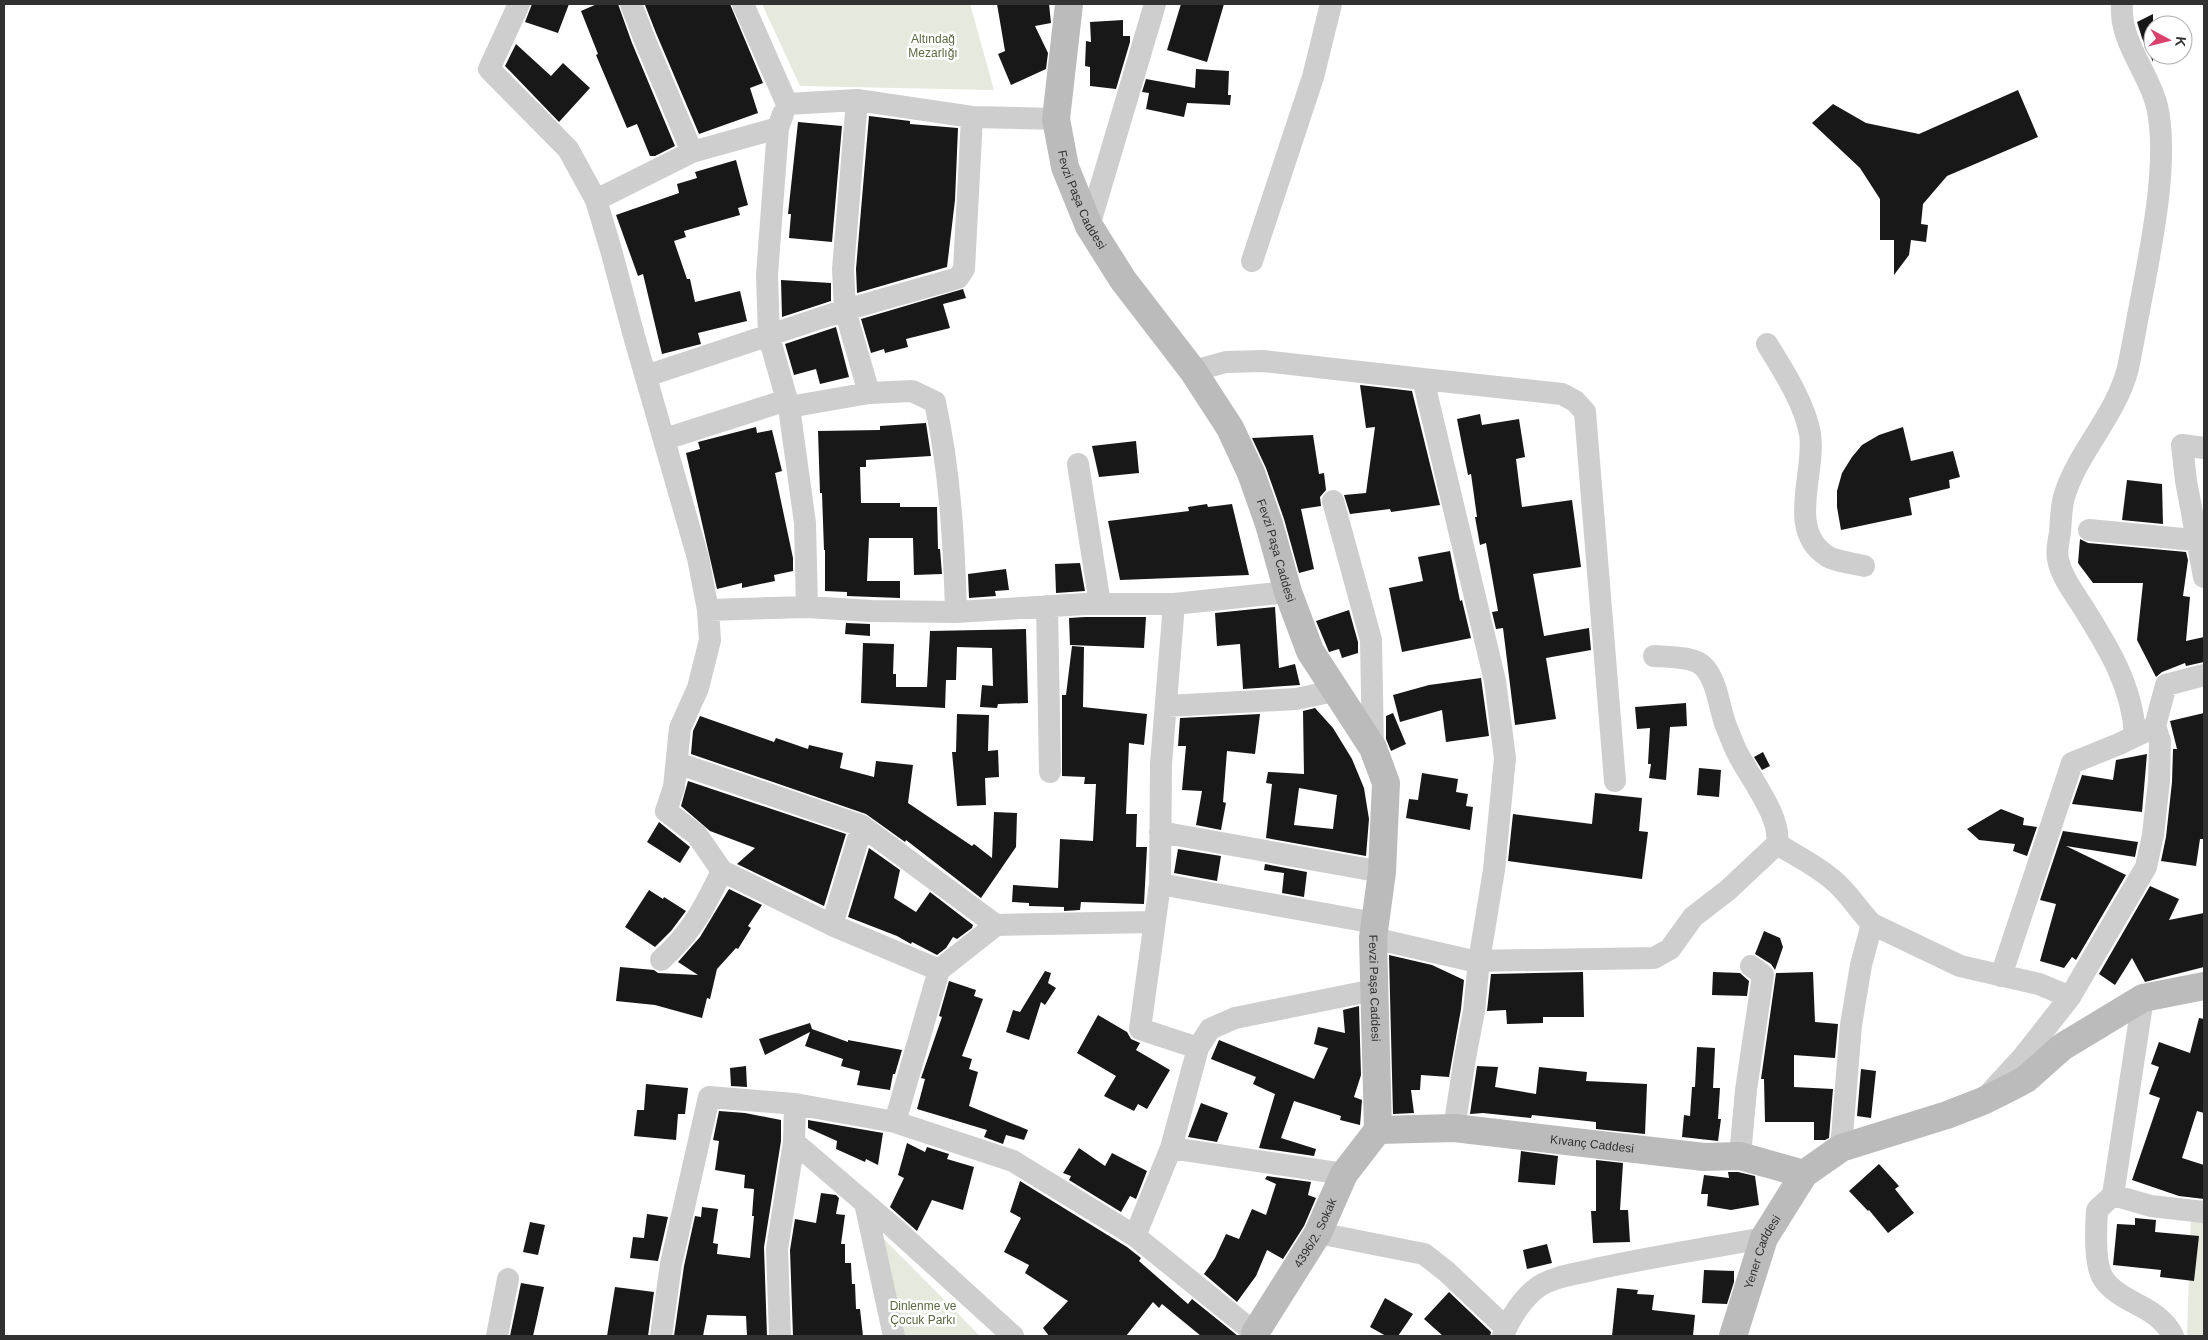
<svg xmlns="http://www.w3.org/2000/svg" width="2208" height="1340" viewBox="0 0 2208 1340" font-family="Helvetica,sans-serif">
<style>
.green{fill:#e6e9dd}
.building{fill:#181818;fill-rule:evenodd}
.lines{fill:none;stroke-linecap:round;stroke-linejoin:round}
.street{stroke:#cecece;stroke-width:22}
.secondary{stroke:#bbb;stroke-width:28}
.labels{text-anchor:middle;stroke-width:5;stroke-linejoin:round;paint-order:stroke}
.park-label{font-size:12px;fill:#5c6a41;stroke:#fff}
.street-label{font-size:12px;fill:#313131;stroke:#fff}
</style>
<rect width="100%" height="100%" fill="#fff"/>
<path class="green" d="M762 4H970L994 90 800 86Z
M2191 1212 2204 1213V1336H2187Z
M883 1238 980 1336H905Z"/>
<path class="building" d="M532 4H569L558 33 525 22Z
M597 4H618L632 43 675 146 655 156H650L637 124 627 128 596 55 598 54 581 11Z
M648 4H730L763 83 750 88 758 113 699 134 656 33 645 5Z
M997 4H1049L1051 23 1035 26 1048 53 1046 69 1011 85 998 54 1005 51Z
M1181 4H1224L1207 62 1167 50Z
M2153 14V62L2142 38 2137 22Z
M1123 20V36H1130V42L1116 89 1090 86V67L1085 66 1086 41 1091 42 1090 22Z
M516 44 551 76 563 63 590 88 559 122 505 66Z
M1196 69 1229 71 1228 95H1231L1230 105 1187 103 1184 117 1146 109 1149 93 1142 92 1146 79 1195 88Z
M2018 90 2038 137 1947 176 1923 204 1921 224 1928 225 1926 242 1911 240 1909 255 1894 275V240H1880V199L1860 168 1812 123 1833 104 1866 123 1919 134Z
M869 116 910 121V124L958 128 955 200 947 267 857 293 856 269Z
M798 122 842 126 832 242 789 238 791 214H788Z
M736 160 748 205 738 208 740 215 684 231 686 237 674 241 687 279H690L695 302 740 291 747 321 698 333 701 344 662 354 643 274 638 276 616 215 679 193 677 184 697 178 695 172Z
M781 280 831 283V301L782 317Z
M963 289 966 298 943 304 950 328 906 339 908 347 885 353 884 349 871 353 861 319Z
M836 327 849 377 820 384 816 369 794 375 785 344Z
M1360 385 1412 391 1440 505 1391 512 1390 509 1350 514 1344 495 1366 493 1375 427 1366 428Z
M1480 414 1482 425 1519 419 1525 457 1516 459 1522 507 1572 500 1581 567 1533 574 1544 636 1589 628 1591 650 1546 658 1556 719 1515 725 1503 628 1496 629 1492 612 1498 611 1486 543 1480 545 1475 517H1477L1471 474 1468 475 1457 419Z
M926 423 931 456 866 460V467H860L861 503H900V507H937L938 549H940L942 574 914 575 913 538H869L867 581H900V598L847 596V592L825 591V550H824L822 493H820L818 431 880 430V426Z
M756 427 757 433 772 430 782 471 775 473 793 558V571L774 575 775 581 742 588V583L717 589 686 453 700 449 698 442Z
M1903 427 1911 461 1953 451 1960 477 1949 480 1950 488 1909 498 1912 515 1841 530 1837 507V491L1842 473 1852 457 1862 445 1879 435Z
M1313 435 1319 474 1324 473 1326 490 1320 497 1321 506 1301 509 1314 569 1299 573 1284 519 1266 468 1252 438Z
M1136 441 1139 473 1099 477 1092 446Z
M2127 480 2162 484 2163 524 2122 520Z
M1207 504 1208 507 1232 504 1249 575 1120 580 1108 521 1189 511 1188 507Z
M2080 539 2088 543 2186 552 2188 560 2183 596 2190 597 2186 641 2204 637V662L2186 666 2185 663 2162 672 2156 677 2137 640 2143 583H2093L2078 563Z
M1450 551 1460 601 1462 600 1471 638 1402 652 1389 588 1423 581 1418 557Z
M1080 563 1085 591 1056 593 1055 564Z
M1006 569 1009 590 995 591 996 596 969 598 968 574Z
M1275 607 1279 668 1295 664 1300 685 1243 689 1240 644 1217 646 1215 613Z
M1349 610 1358 642V653L1342 658 1339 649 1329 652 1316 621Z
M1085 617H1146L1144 648 1070 645 1069 618Z
M846 623 870 624V636L845 634Z
M1026 629 1028 703 998 704 997 708 980 707 982 685 993 686 992 648 957 647 956 680H946L945 708 861 703 863 643 894 644 893 674H896V687H927L930 631Z
M1072 646 1084 647 1083 707 1147 714 1144 745 1129 743 1126 814H1137L1136 847H1147L1144 904 1081 902 1080 910 1064 911V907L1029 906V903L1012 902 1013 885 1058 888 1060 839 1093 841 1096 784H1084L1085 777 1062 776V695H1066Z
M1481 678 1489 736 1446 742 1442 710 1400 722 1393 695 1429 685Z
M1686 703 1687 726 1670 727 1666 780 1649 778 1651 764H1648L1650 728 1637 729 1635 707Z
M1315 708 1333 728 1352 759 1364 788 1369 819 1366 856 1266 838 1272 784 1266 783 1268 772 1304 774 1303 711ZM1299 788 1337 795 1333 829 1294 825Z
M1393 713 1406 744 1391 751 1386 739V716Z
M2204 713V831L2203 839H2200L2196 866 2161 861 2166 837 2172 782 2173 749H2177L2170 721Z
M957 714 989 715 988 751 998 750 999 777 985 778 986 805 957 806 952 752H956Z
M1260 714 1255 754 1227 751 1223 802 1226 803 1221 830 1196 825 1202 791 1182 790 1186 746H1178L1180 718Z
M700 716 774 742 776 738 808 749 809 745 843 753 840 768 874 777 876 761 913 765 908 803 972 846 974 844 992 858 994 812 1017 813 1016 847 981 898 906 840 905 842 866 814 691 754 693 731Z
M1763 752 1770 766 1762 770 1754 757Z
M2147 754 2142 812 2072 804 2082 775 2113 780 2116 760Z
M1699 768 1721 770 1719 797 1697 795Z
M1422 773 1458 779 1456 792 1468 794 1466 806 1473 807 1470 830 1406 818 1409 799 1418 800Z
M688 781 846 834 824 906 737 864 755 848 710 831 681 806Z
M1595 793 1642 798 1639 831 1648 832 1642 879 1508 861 1513 814 1592 824Z
M2001 809 2024 818 2023 825 2037 827 2027 856 2013 851 2015 844 1979 840 1967 829Z
M659 822 690 847 680 863 647 842Z
M2063 831 2138 842 2135 857 2066 846 2126 875 2076 960 2072 957 2064 968 2040 961 2056 904 2040 900Z
M869 848 900 870 894 898 916 912 930 892 973 925 972 928 957 939 953 937 946 948 937 955 912 942 911 944 897 936 848 917Z
M1178 849 1221 856 1217 881 1174 873Z
M1265 864 1307 872 1304 897 1282 893 1284 873 1264 870Z
M2150 886 2179 899 2169 920 2204 913V967L2145 982 2132 958 2115 985 2099 974Z
M729 889 762 905 748 926 751 928 738 949 736 948 717 969 710 999 707 998 702 1018 655 1005 616 1001 620 967 654 970 658 973 698 975 678 962 700 937Z
M649 890 663 899 664 897 686 911 671 931 655 947 625 927Z
M1764 931 1780 938 1783 947 1775 970 1771 964 1755 954Z
M1389 955 1432 965 1464 980 1461 1009 1449 1077 1421 1075 1420 1090H1411L1414 1113 1393 1114Z
M1045 971 1051 973 1048 983 1056 988 1045 1005 1041 1002 1029 1040 1006 1032 1013 1010 1020 1012Z
M1583 972 1584 1017H1543V1023L1507 1024 1506 1010 1487 1011 1491 974Z
M1713 972 1740 973 1749 981 1747 996 1712 995Z
M1813 972 1815 1022 1838 1024 1835 1058 1794 1055V1087L1833 1089 1829 1138 1825 1140H1814V1122H1765L1764 1079H1761L1776 973Z
M949 981 976 990 974 996 983 999 962 1056 972 1059 969 1069 978 1072 969 1106 1028 1130 1024 1140 1006 1135 1003 1144 984 1137 987 1130 917 1109 925 1079 921 1078 942 1017 939 1016Z
M1359 1006 1361 1075 1354 1097 1362 1100 1360 1125 1340 1120 1341 1116 1294 1101 1281 1138 1316 1149 1314 1156 1259 1148 1275 1094 1253 1084 1256 1077 1211 1059 1219 1040 1314 1079 1328 1048 1314 1044 1318 1027 1345 1033 1343 1010Z
M1098 1015 1127 1032 1131 1039 1140 1043 1136 1050 1170 1070 1147 1109 1138 1104 1134 1111 1104 1096 1116 1076 1077 1053Z
M2199 1018 2204 1019V1113L2197 1111 2182 1158 2204 1165V1199L2179 1196 2132 1180 2160 1098 2149 1094 2159 1067 2151 1064 2159 1042 2190 1053Z
M810 1023 812 1029 848 1042V1040L902 1050 895 1074H893L890 1090 857 1085 860 1071 841 1066 843 1059 805 1046 810 1032 765 1055 759 1039Z
M1697 1047 1715 1048 1713 1088H1720L1718 1119H1721L1718 1141 1682 1137 1684 1115 1690 1116 1692 1087H1695Z
M746 1066 747 1087 731 1086 730 1068Z
M1477 1066 1498 1067 1495 1087 1536 1094 1539 1067 1587 1072 1586 1081 1647 1084 1645 1134 1596 1129V1122L1532 1115 1531 1118 1483 1113 1470 1114Z
M1861 1069 1876 1071 1871 1118 1857 1116Z
M646 1084 688 1088 685 1114H678L676 1140 634 1136 637 1110H644Z
M1201 1103 1228 1113 1217 1142 1188 1137Z
M719 1111 745 1113 781 1120V1141L764 1247 767 1336H747L746 1316 707 1315 703 1336H674L684 1266 695 1216 701 1217 702 1207 718 1209 713 1243 718 1244 717 1254 750 1258 754 1216H752L754 1189 744 1188 745 1175 715 1170 719 1141 713 1140Z
M808 1120 883 1133 878 1165 866 1159 865 1162 836 1149 837 1141 808 1128Z
M907 1143 925 1152 927 1147 949 1154 947 1159 974 1167 963 1210 932 1200 917 1231 890 1207 904 1178 898 1175Z
M1079 1148 1105 1166 1112 1153 1147 1171 1136 1199 1130 1196 1121 1212 1069 1180 1071 1176 1063 1173Z
M1521 1151 1558 1156 1555 1185 1518 1182Z
M1596 1160 1623 1163 1620 1210H1628L1630 1242 1593 1243 1591 1211H1596Z
M1879 1164 1899 1186 1895 1189 1914 1213 1888 1233 1869 1210 1868 1211 1849 1191Z
M1728 1172H1738L1755 1176 1759 1205 1731 1210 1707 1206 1708 1194H1701L1704 1175 1729 1178Z
M1267 1176 1311 1182 1308 1195 1316 1198 1304 1226 1283 1259 1267 1250 1256 1276 1237 1302 1204 1274 1215 1258 1226 1234 1239 1239 1252 1209 1266 1215 1276 1184 1265 1179Z
M1020 1181 1127 1247 1141 1258 1139 1261 1188 1304 1192 1299 1238 1336H1201L1162 1304 1159 1308 1153 1302 1126 1336H1049L1043 1328 1068 1301 1025 1273 1029 1265 1004 1252 1021 1218 1010 1212Z
M821 1193 836 1195 839 1198 836 1214 845 1215 841 1244H845V1263H851L852 1284H855L856 1309H860L863 1336H793L790 1250 795 1219 816 1223Z
M647 1214 668 1217 658 1261 630 1258 633 1237 644 1238Z
M2135 1218 2156 1220 2155 1232 2199 1236 2194 1281 2160 1277 2161 1270 2113 1265 2117 1224 2135 1225Z
M530 1222 545 1225 538 1255 523 1252Z
M1547 1244 1552 1263 1527 1269 1523 1250Z
M1704 1270 1734 1271V1282L1727 1304 1702 1303Z
M521 1283 544 1287 533 1336H510Z
M615 1287 654 1292 648 1336H607Z
M1617 1288 1638 1290 1637 1294 1654 1295 1652 1310 1695 1315 1693 1336H1612Z
M1449 1292 1491 1332 1490 1336H1443L1424 1319Z
M1385 1298 1413 1314 1398 1336H1386L1370 1327Z"/>
<g class="lines">
<path class="street" d="M519 4 489 69 568 149 596 200 611 250 634 336 698 558 708 610 710 640 698 688 680 728 674 787 666 811 697 835 722 871 832 925 939 970
M631 4 644 38 692 152
M743 4 787 104 857 100 972 117 1056 119
M2122 4C2119 41 2148 71 2157 106 2169 159 2152 242 2142 295 2137 320 2133 344 2128 368 2116 416 2077 452 2064 497 2061 508 2061 521 2060 532 2059 540 2056 551 2058 559 2061 576 2074 593 2083 607 2108 647 2133 687 2135 736
M857 100 843 269 845 310 869 393
M778 128 767 275 769 337 789 407 805 523 807 607
M596 200 692 152 778 128 783 114
M1089 226 1155 4
M1252 261 1313 77 1331 4
M1767 344C1783 370 1805 404 1810 434 1816 473 1786 530 1827 556 1836 562 1853 563 1864 566
M1193 371 1226 362 1263 361 1423 379
M646 376 845 310 958 278 964 269 972 117
M789 407 869 393 912 391 935 402C950 471 954 541 956 612
M665 439 787 400
M2204 448 2182 445 2186 481 2204 577
M1078 464 1100 604
M1333 501 1371 640 1373 748
M2089 530 2204 541
M1174 604 1161 764 1160 884 1140 1029 1198 1048
M1047 606 1050 772
M708 610 807 607 872 611 956 612 1085 604H1174L1288 592
M1654 656C1669 657 1695 656 1705 668 1718 684 1719 708 1726 726 1730 735 1733 745 1738 754 1750 778 1782 818 1777 844 1795 855 1817 866 1833 880 1849 893 1858 910 1872 924L1960 966 2039 984 2070 997
M1167 706 1296 699 1334 691
M677 763 862 826 996 925
M1160 832 1382 872
M1160 884 1375 923
M832 925 862 826
M1373 938 1473 961 1654 958 1670 949 1693 917 1728 890 1777 844
M661 960C692 932 704 908 722 871
M2001 976 2072 763 2119 744 2148 730
M2143 998 2113 1195 2097 1210C2096 1227 2094 1264 2103 1278 2112 1293 2132 1301 2146 1309 2156 1315 2168 1325 2173 1336
M1989 1094 2022 1058 2070 997 2146 867 2153 835 2159 781 2160 741 2155 726 2166 685 2204 675
M895 1122 939 970 996 925 1154 922
M1454 1128 1465 1058 1474 1011 1479 961 1494 870 1505 758 1495 681 1423 379 1562 394 1575 401 1585 412 1615 781
M794 1142 893 1227 1013 1336
M1171 1148 1344 1174
M1841 1148 1851 1025 1861 965 1872 924
M1740 1156 1746 1090 1763 975 1751 966
M2113 1195 2151 1206 2204 1212
M865 1203 894 1336
M1318 1233 1424 1254 1447 1272 1506 1328
M497 1336 508 1279
M661 1336 671 1264 709 1097 795 1104 895 1122 1013 1161 1135 1236
M780 1336 777 1249 794 1142 795 1104
M1252 1336 1255 1333 1135 1236 1171 1148 1198 1048 1210 1029 1235 1018 1374 990
M1503 1336C1509 1319 1523 1298 1538 1287 1554 1276 1577 1274 1596 1269 1651 1257 1708 1248 1764 1238"/>
<g class="secondary">
<path id="s1" d="M1069 4 1056 119 1065 167 1089 226 1123 280 1193 371 1230 428 1251 473 1269 524 1288 592 1310 651 1373 748 1386 783 1382 872 1373 938 1378 1130"/>
<path id="s2" d="M1378 1130 1454 1128 1704 1157 1740 1156 1804 1174"/>
<path id="s3" d="M1255 1336V1333L1318 1233 1344 1174 1378 1130"/>
<path id="s4" d="M1733 1336 1764 1238 1804 1174 1841 1148 1947 1115 1983 1101 2015 1085 2026 1079 2062 1047 2143 998 2204 986"/>
</g>
</g>
<g class="labels">
<g class="park-label">
<text x="933" y="43">Altındağ<tspan x="933" dy="14">Mezarlığı</tspan></text>
<text x="923" y="1310">Dinlenme ve<tspan x="923" dy="14">Çocuk Parkı</tspan></text>
</g>
<g class="street-label">
<text dy="4" stroke="none"><textPath href="#s1" startOffset="201">Fevzi Paşa Caddesi</textPath></text>
<text dy="4" stroke="none"><textPath href="#s1" startOffset="606">Fevzi Paşa Caddesi</textPath></text>
<text dy="4" stroke="none"><textPath href="#s1" startOffset="1071">Fevzi Paşa Caddesi</textPath></text>
<text dy="4" stroke="none"><textPath href="#s2" startOffset="215">Kıvanç Caddesi</textPath></text>
<text dy="4" stroke="none"><textPath href="#s3" startOffset="120">4396/2. Sokak</textPath></text>
<text dy="4" stroke="none"><textPath href="#s4" startOffset="89">Yener Caddesi</textPath></text>
</g>
</g>
<rect width="2208" height="1340" fill="none" stroke="#313131" stroke-width="10"/>
<g transform="translate(2168 40) rotate(97)"><circle r="24" fill="#ffffff" stroke="#adadad"/>
<path d="M0-4L9 19L0 12L-9 19Z" fill="#d9416c"/>
<text y="-8" font-size="14" font-weight="bold" text-anchor="middle" fill="#313131">K</text>
</g>
</svg>
